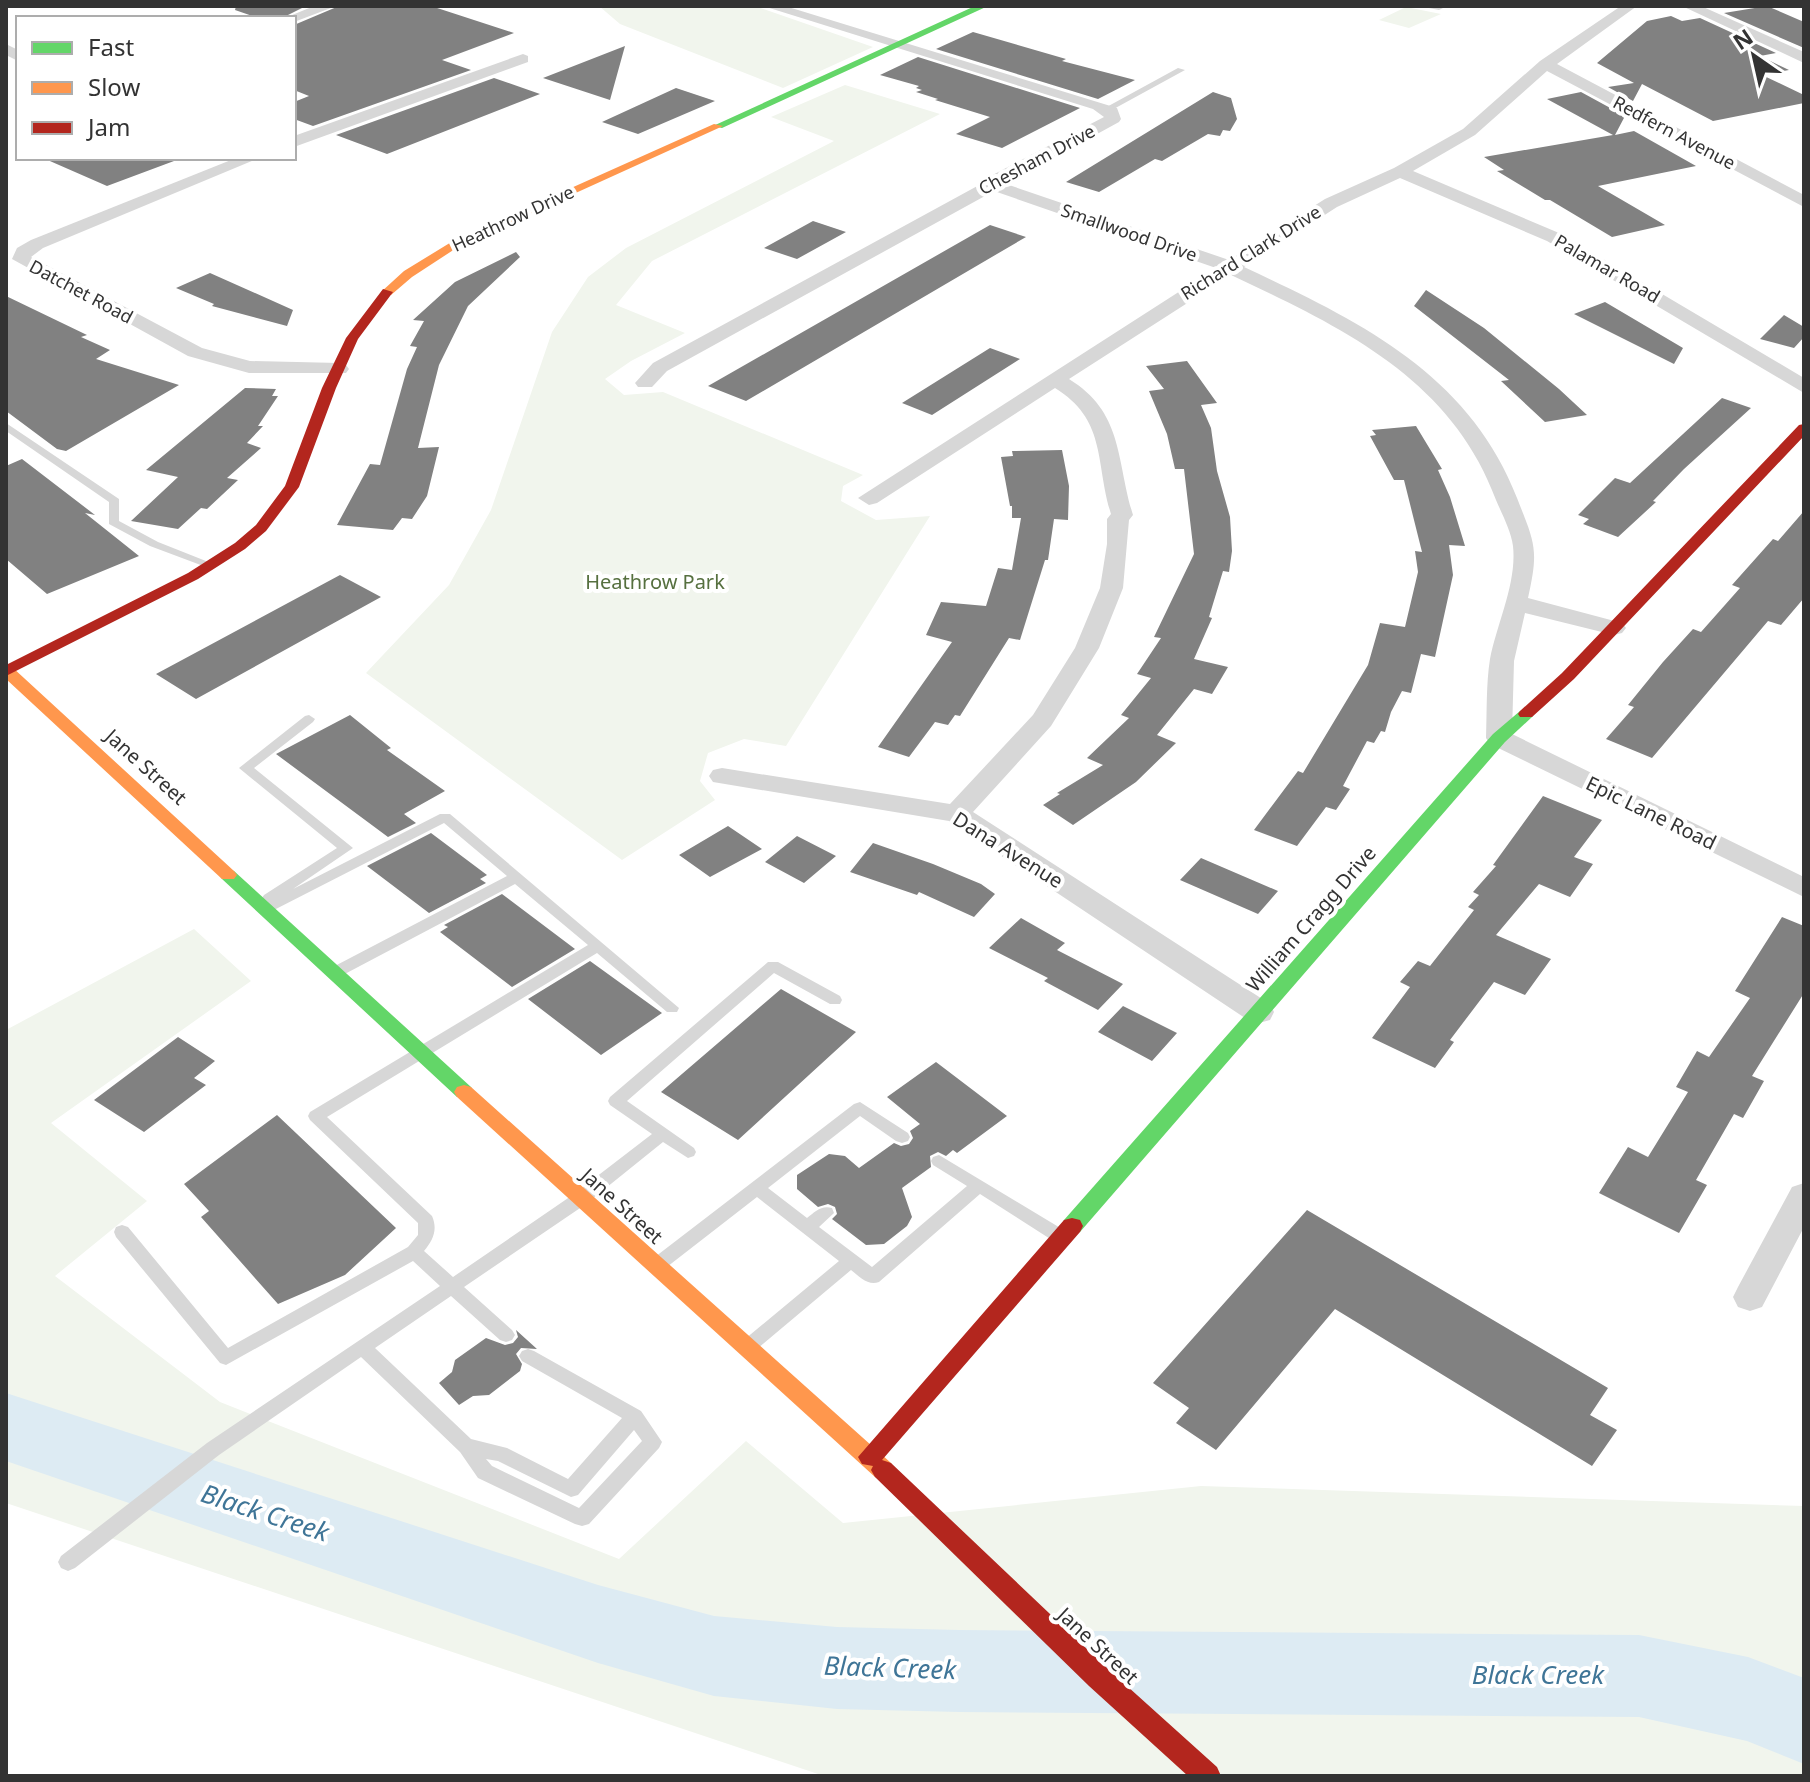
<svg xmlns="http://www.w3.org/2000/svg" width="1810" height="1782" viewBox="0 0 1810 1782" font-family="'Noto Sans',sans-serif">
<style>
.green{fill:#f1f5ed}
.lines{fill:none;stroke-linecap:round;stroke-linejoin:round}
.river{fill:#ddebf3;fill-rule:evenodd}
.building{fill:#818181}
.lane{fill:#d7d7d7;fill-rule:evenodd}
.street{fill:#d7d7d7;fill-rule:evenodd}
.fast{fill:#63d668;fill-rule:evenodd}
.slow{fill:#ff974d;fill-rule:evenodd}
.jam{fill:#b3261e;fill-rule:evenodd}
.labels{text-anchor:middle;stroke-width:8;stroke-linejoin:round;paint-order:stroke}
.far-street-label{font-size:18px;fill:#333;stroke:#fff}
.park-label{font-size:20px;fill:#56703f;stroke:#fff}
.street-label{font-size:20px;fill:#333;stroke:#fff}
.near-water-label{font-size:26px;font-style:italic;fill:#3f7597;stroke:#fff}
</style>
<rect width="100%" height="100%" fill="#fff"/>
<path class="green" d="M599 6H755L873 47 783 88 620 24Z
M1406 7 1441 14 1409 28 1379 20Z
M845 85 940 114 652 261 616 305 685 333 631 361 605 379 624 395 663 392 863 475 843 486 841 501 876 520 930 516 786 746 744 739 708 753 700 781 715 800 622 860 366 673 449 585 491 510 552 332 588 277 626 248 834 141 771 117Z
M194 929 251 981 51 1123 147 1201 55 1276 220 1402 619 1559 746 1441 843 1523 1201 1486 1804 1506V1776H824L6 1503V1030Z"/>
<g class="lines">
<path class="river" d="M6 1393 598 1585 714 1616 837 1627 959 1630 1639 1635 1748 1657 1804 1678V1764L1747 1741 1639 1717 959 1712 837 1709 714 1696 598 1663 6 1461Z"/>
</g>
<path class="building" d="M236 6H306L282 18H258L235 10Z
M339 6H431L514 33 442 60 471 70 313 126 294 119V102L309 96 294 90V25Z
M1767 6 1804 22V48L1724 13Z
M1671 16 1682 21 1700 18 1776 53 1760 56 1789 70 1762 75 1804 95V103L1713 121 1642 84 1633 101 1608 87 1634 83 1597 63 1647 21Z
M973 32 1066 59 1062 61 1135 80 1098 99 936 49Z
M625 46 610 100 543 78Z
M918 57 1080 108 1002 148 956 134 990 117 935 100 938 99 916 92 922 90 916 88 919 86 880 75Z
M494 78 540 94 387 154 336 135Z
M676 88 715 101 638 134 602 122Z
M1213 92 1231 98 1237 119 1230 131 1223 130 1220 136 1208 134 1162 161 1155 159 1099 192 1066 182Z
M1581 92 1625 116 1615 135 1634 131 1696 166 1598 186 1665 225 1612 237 1550 200H1545L1497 171 1504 170 1484 157 1613 135 1547 99Z
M43 158H174V161L107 186Z
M813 221 846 232 797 259 764 248Z
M990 225 1026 237 746 401 708 386Z
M516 252 520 257 468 306 439 365 418 448 439 447 427 496 412 519 402 518 393 530 337 525 370 464 380 465 407 369 417 347 410 346 424 321 413 320 455 282Z
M210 273 293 310 287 326 212 306 214 304 176 288Z
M1426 290 1484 328 1559 389 1587 415 1545 422 1501 381 1509 380 1414 306Z
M6 296 87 335 81 337 110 350 96 359 179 385 66 451 57 449 6 411Z
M1605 302 1683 348 1674 364 1574 314Z
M1784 315 1804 327V337L1794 348 1760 339Z
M990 348 1020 359 932 415 902 403Z
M1187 361 1217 403 1201 405 1211 428 1217 471 1230 517 1232 551 1229 572 1223 571 1209 617 1212 618 1194 659 1228 667 1212 694 1194 689 1157 735 1176 743 1136 782 1073 825 1043 805 1060 794 1057 793 1103 765 1087 758 1129 718 1121 715 1151 678 1137 674 1161 638 1154 637 1194 554 1184 469H1175L1167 434 1149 391 1164 389 1146 366Z
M245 388 276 389 272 396H278L258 426H263L247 443 261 448 227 478 238 480 207 509 201 508 178 529 131 521 178 477 146 470Z
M1722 398 1751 408 1684 469 1653 501 1656 502 1618 537 1583 524 1589 519 1578 515 1615 478 1630 483Z
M1416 426 1442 469 1438 470 1450 497 1465 546 1449 545 1453 575 1435 657 1421 654 1411 693 1402 691 1391 712 1385 732 1381 731 1374 743 1367 741 1343 786 1350 789 1336 810 1326 807 1297 846 1254 830 1298 771 1303 773 1368 665 1380 623 1405 627 1418 572 1415 551 1422 552 1404 480H1394L1370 436 1376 435 1372 430Z
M1062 450 1069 486 1068 520 1054 519 1048 560H1045L1020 640 1009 638 960 716 955 715 948 725 935 722 909 757 878 747 952 642 926 635 941 602 986 606 998 568 1012 570 1021 518H1012V506H1010L1001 457 1013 456 1012 451Z
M22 459 95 515 85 513 139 556 47 594 6 559V466Z
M1804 511V598L1781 625 1768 621 1652 758 1606 739 1634 707 1628 705 1663 662 1693 629 1701 632 1740 588 1732 585 1773 539 1778 541Z
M340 575 381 597 196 699 156 674Z
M350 715 391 748 387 750 445 791 404 814 416 823 388 837 276 754Z
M1543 796 1602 820 1574 857 1593 864 1570 897 1539 884 1496 935 1551 959 1525 995 1494 982 1450 1040 1454 1042 1435 1068 1372 1038 1410 987 1400 982 1418 961 1430 966 1474 910 1468 907 1479 895 1473 892 1496 866 1493 865Z
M728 826 762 849 710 877 679 855Z
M431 833 487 875 480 879 486 883 429 913 367 866Z
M797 836 836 856 804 883 765 862Z
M873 843 933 864 981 884 995 894 974 917 919 892 917 895 850 872Z
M1201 858 1278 891 1258 914 1180 880Z
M502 894 575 949 512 987 440 932 448 927 444 925Z
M1782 917 1804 926V993L1752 1076 1764 1081 1743 1118 1734 1114 1696 1180 1707 1185 1679 1233 1599 1193 1628 1147 1648 1157 1688 1092 1676 1087 1697 1051 1709 1057 1750 998 1735 991Z
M1021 918 1065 943 1057 950 1123 984 1098 1010 1044 981 1048 978 989 948Z
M590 961 662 1013 601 1055 528 999Z
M781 989 856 1032 738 1140 661 1092Z
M1123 1006 1177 1033 1152 1061 1098 1032Z
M178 1037 215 1061 194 1078 206 1085 144 1132 94 1100Z
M936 1062 1007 1116 957 1153 953 1150 946 1156 938 1152 930 1156 931 1167 902 1188 912 1217 907 1226 884 1244 866 1245 832 1219 837 1214 835 1207 828 1204 818 1207 797 1189V1175L829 1154 845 1156 859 1168 894 1143 901 1146 909 1144 913 1138 910 1131 920 1124 887 1097Z
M277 1115 396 1228 345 1275 278 1304 201 1217 209 1211 184 1184Z
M1307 1210 1608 1388 1590 1415 1617 1430 1592 1466 1335 1309 1216 1450 1176 1423 1189 1408 1153 1383Z
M516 1330 537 1349 521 1348 516 1354 522 1364 520 1371 489 1395 473 1396 459 1405 439 1383 452 1372 455 1360 486 1338 505 1345 513 1343 518 1337Z"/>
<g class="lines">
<path class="lane" d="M1419 6H1447L1439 10Z
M1178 68 1185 70 1110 111 1103 109Z
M6 423 119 499V521L158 542 216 565 210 568 206 567 150 546 109 524V502L6 431Z
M309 715 315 719 313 722 254 768 353 848 293 889 440 814H450L679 1008 677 1012H667L597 953 327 1117 432 1216C438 1230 433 1240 424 1251L453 1277 574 1194 652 1134 610 1105 608 1101 610 1097 768 962H778L840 996 842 1000 840 1004H830L774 973 627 1101 694 1148 696 1152 694 1156 688 1158 663 1142 586 1204 464 1287 512 1330 515 1335 512 1340 506 1342 500 1340 451 1296 375 1348 471 1439 507 1448 568 1479 622 1418 522 1361 519 1356 522 1351 528 1349 534 1351 641 1411 662 1442 659 1448 589 1524 582 1526 575 1524 478 1478 460 1452 361 1357 219 1455 75 1568 68 1571 61 1568 58 1562 61 1556 207 1443 440 1286 413 1261 226 1365 220 1363 116 1237 114 1232 116 1227 122 1225 128 1227 228 1348 408 1247 418 1235V1223L310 1120 308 1116 310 1112 588 945 515 884 341 976H331L329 972 331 968 507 876 444 823 272 911H262L260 908 267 902 262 898 264 895 337 848 239 768 305 716ZM634 1430 642 1441 579 1508 492 1466 486 1459 498 1461 571 1497 578 1495Z
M860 1102 908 1133 910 1137 908 1141 902 1143 896 1141 860 1116 768 1188 807 1218C815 1212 821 1205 832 1208L834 1213 819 1227 872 1267 967 1186 933 1165 931 1161 933 1157 939 1155 1067 1232 1069 1237 1067 1242 1061 1244 1055 1242 980 1194 879 1282C868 1286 860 1277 851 1270L757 1349 751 1351 745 1349 742 1344 745 1339 839 1261 757 1197 663 1270 657 1272 651 1270 649 1265 651 1260 854 1104Z"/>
<path class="street" d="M314 6H336L294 22V18H285Z
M763 6H785L1117 108 1121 119 1119 122 1006 184 1229 260 1325 199 1394 168 1463 129 1540 61 1621 6H1637L1557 64 1804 195V207L1547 71 1475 135 1413 171 1559 233 1804 378V393L1547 241 1400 178 1337 207 1244 267C1357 320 1469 373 1517 498 1535 544 1539 549 1528 598L1622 623 1626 628 1622 633 1614 635 1525 613 1514 661 1512 734 1804 877V897L1490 744 1486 738C1487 712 1486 684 1490 659 1497 623 1517 583 1513 546 1511 531 1502 514 1496 500 1451 378 1341 327 1231 275L1069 379C1124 413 1116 460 1133 515L1129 520 1123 588 1099 648 1051 726 973 812 1270 1004 1274 1012 1270 1020 1259 1023 1248 1020 949 821 713 782 709 776 713 770 722 768 950 804 1033 715 1075 648 1100 588 1107 544V519L1111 514C1095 462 1107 420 1055 388L877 503 869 505 858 498 1216 268 994 191 667 371 652 387H638L635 383 653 363 981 184 983 180 1104 117 1093 109Z
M1682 6H1701L1804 52V63Z
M6 44 18 50V61L6 55Z
M523 54 528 56V62L294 147V136Z
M236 158H259L43 248 31 257 202 348 250 361 339 363 346 365 349 369 346 373H249L188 356 12 259 17 248 31 240Z
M1804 1183V1227L1762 1307 1750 1311 1738 1307 1733 1297 1738 1287 1792 1187Z"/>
<path class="fast" d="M975 6H988L722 128 713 126Z
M1526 709 1532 711 1534 714 1532 717 1505 742 1080 1232 1072 1234 1064 1232 1061 1226 1064 1220 1493 734 1520 711Z
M228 869 234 871 471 1087 474 1092 471 1097H457L222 879 219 875 222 871Z"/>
<path class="slow" d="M714 124 723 126 461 245 412 277 391 295 381 292 404 271 453 241Z
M6 665 12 667 234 871 237 875 234 879H222L6 679Z
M464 1085 471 1087 891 1463 895 1470 891 1477 883 1480 875 1477 457 1097 454 1092 457 1087Z"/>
<path class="jam" d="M383 289 393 292 358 339 336 388 299 487 266 531 245 549 198 579 6 676V665L188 573 235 543 256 525 285 486 322 388 346 338Z
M1804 424V436L1574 679 1532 717H1520L1518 714 1520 711 1562 673 1799 425Z
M1072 1218 1080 1220 1083 1226 1080 1232 882 1460 891 1463 1107 1668 1217 1767 1221 1776H1188L1089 1686 875 1477 871 1470 873 1466 862 1464 858 1457 1064 1220Z"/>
</g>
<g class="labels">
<g class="far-street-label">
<text transform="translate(1674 133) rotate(28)" y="6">Redfern Avenue</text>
<text transform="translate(1037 160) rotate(-28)" y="6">Chesham Drive</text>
<text transform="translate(513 219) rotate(-25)" y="6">Heathrow Drive</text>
<text transform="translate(1129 233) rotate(19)" y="6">Smallwood Drive</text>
<text transform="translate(1251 253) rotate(-32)" y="6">Richard Clark Drive</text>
<text transform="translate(1607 269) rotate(30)" y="6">Palamar Road</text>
<text transform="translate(81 292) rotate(28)" y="6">Datchet Road</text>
</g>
<g class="park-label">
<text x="655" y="589">Heathrow Park</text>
</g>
<g class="street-label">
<text transform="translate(146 767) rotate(42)" y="7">Jane Street</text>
<text transform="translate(1651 813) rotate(26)" y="7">Epic Lane Road</text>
<text transform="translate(1008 850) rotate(32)" y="7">Dana Avenue</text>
<text transform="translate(1311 919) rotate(-49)" y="7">William Cragg Drive</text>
<text transform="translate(622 1206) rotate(42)" y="7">Jane Street</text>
<text transform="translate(1098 1646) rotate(43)" y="7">Jane Street</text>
</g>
<g class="near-water-label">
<text transform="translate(265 1513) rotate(18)" y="9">Black Creek</text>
<text transform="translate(890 1668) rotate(2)" y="9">Black Creek</text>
<text x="1538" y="1684">Black Creek</text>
</g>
</g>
<rect width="1810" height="1782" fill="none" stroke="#333333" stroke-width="16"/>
<rect x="16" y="16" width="280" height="144" fill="#ffffff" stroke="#adadad" stroke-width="2"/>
<rect x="32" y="42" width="40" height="12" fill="#63d668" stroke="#adadad" stroke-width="2"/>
<text x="88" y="56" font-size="24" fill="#333333">Fast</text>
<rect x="32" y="82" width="40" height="12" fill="#ff974d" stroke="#adadad" stroke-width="2"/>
<text x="88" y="96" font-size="24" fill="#333333">Slow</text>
<rect x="32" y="122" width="40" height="12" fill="#b3261e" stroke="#adadad" stroke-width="2"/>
<text x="88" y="136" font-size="24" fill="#333333">Jam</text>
<g transform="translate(1754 56) rotate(326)" stroke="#ffffff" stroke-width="6" paint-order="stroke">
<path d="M0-6L14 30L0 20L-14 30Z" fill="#333333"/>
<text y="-12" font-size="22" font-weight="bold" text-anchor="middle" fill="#333333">N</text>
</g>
</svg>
